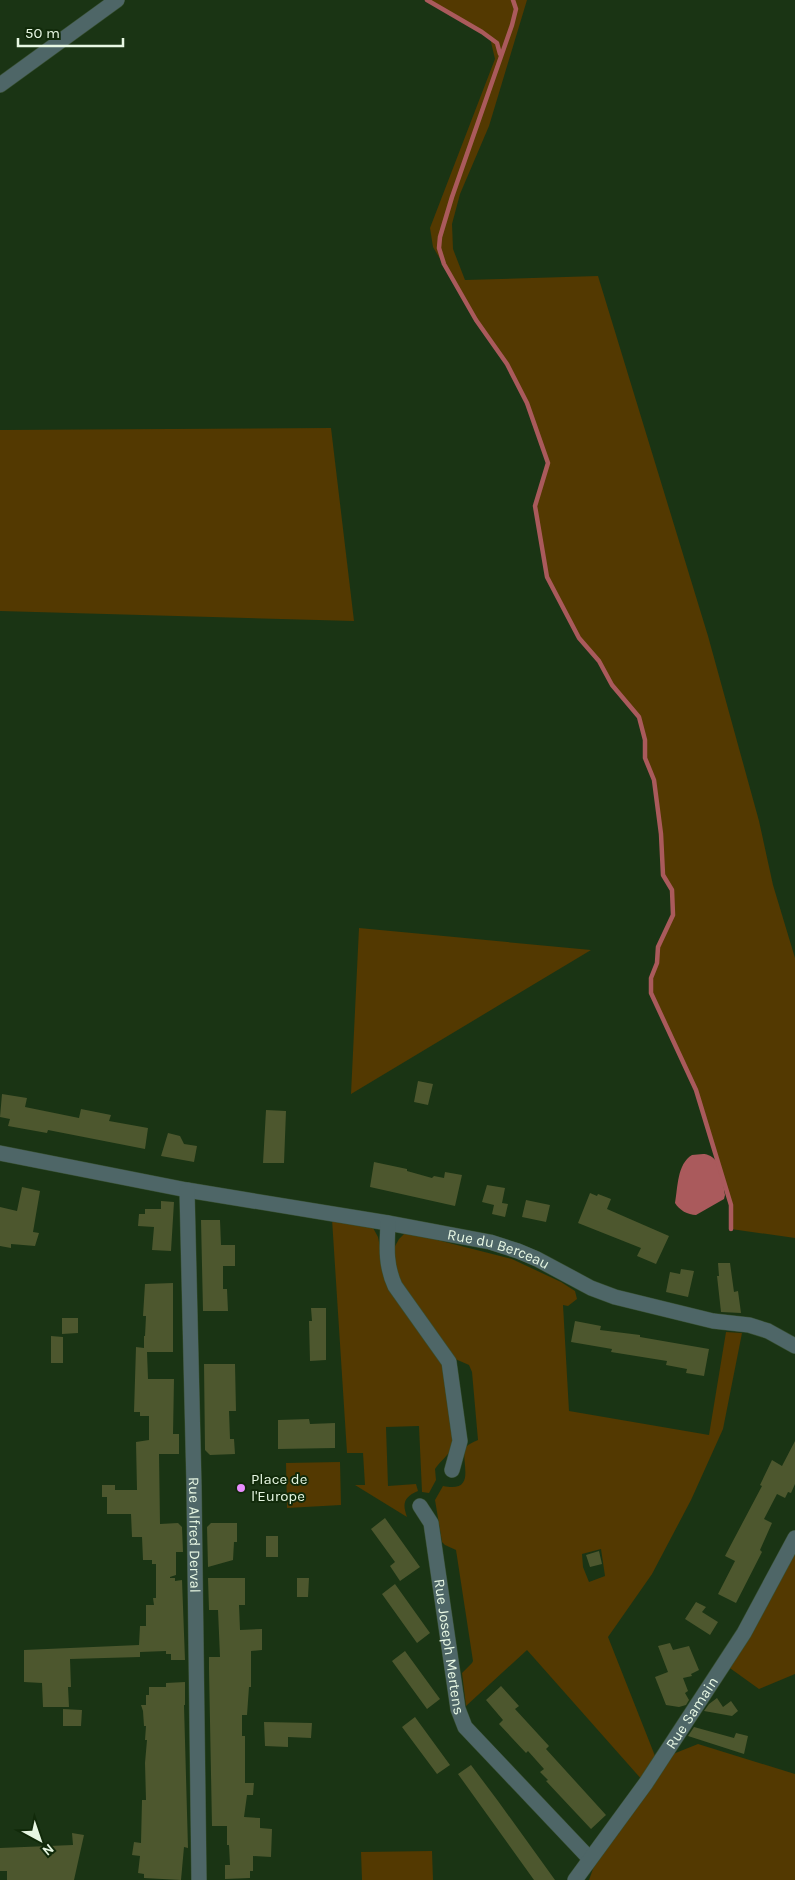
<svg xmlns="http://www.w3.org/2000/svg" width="795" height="1880" viewBox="0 0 795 1880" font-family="Karla,sans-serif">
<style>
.green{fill:#533901;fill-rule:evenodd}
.water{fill:#aa5a5c}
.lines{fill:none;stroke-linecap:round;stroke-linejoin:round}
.stream{stroke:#aa5a5c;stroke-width:4.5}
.building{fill:#4d572e}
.minor-casing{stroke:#374f31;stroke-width:16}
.minor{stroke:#4e6667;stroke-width:15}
.poi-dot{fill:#e98efe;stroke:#112a0a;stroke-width:2}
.labels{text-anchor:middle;stroke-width:4;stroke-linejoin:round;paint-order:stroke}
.street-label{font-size:15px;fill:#e7f7e3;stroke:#112a0a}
.poi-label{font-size:15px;fill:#e7f7e3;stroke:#112a0a;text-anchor:start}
</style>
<rect width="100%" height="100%" fill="#1a3414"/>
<path class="green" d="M427 0H527L489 126 460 194 452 224 453 249 465 280 598 276 708 636 759 821 773 885 795 958V1238L731 1229V1205L696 1090 651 993V978L657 963 658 947 673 915 672 890 663 875 661 834 654 780 645 758V740L639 718 612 685 599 661 579 638 547 577 535 506 548 463 538 433 527 403 507 364 476 320 433 247 430 228 495 59 490 38Z
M331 428 354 621 0 611V430Z
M359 928 591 950 351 1094Z
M332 1219 372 1226 378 1237 382 1257 441 1359 449 1379 453 1447C448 1456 440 1461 435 1469L436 1480 429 1493 422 1492 419 1426 386 1427 388 1486 416 1484 418 1491C404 1497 402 1503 407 1517L355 1485H365L363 1453H347Z
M406 1232 512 1259 561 1282 575 1291 577 1299 568 1306 563 1305 569 1411 709 1435 726 1332 742 1333 723 1429 691 1500 652 1574 608 1637 657 1761 643 1781 527 1650 466 1706 462 1673 472 1663 473 1661 456 1550 445 1545 442 1542 435 1500 443 1486C477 1493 461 1463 465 1449 467 1444 474 1442 478 1440L472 1372 469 1365 453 1358 404 1289 394 1267V1248L399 1239ZM601 1549 605 1576 589 1582 583 1567 582 1554Z
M340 1462 341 1505 287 1508 286 1463Z
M795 1547V1674L759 1689 727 1666Z
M698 1744 795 1774V1880H589L594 1866 673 1754Z
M432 1851 433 1880H362L361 1852Z"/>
<path class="water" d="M692 1155C697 1155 704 1153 708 1155 722 1159 723 1183 725 1195L724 1199 696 1215C688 1215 679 1210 675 1203 678 1187 677 1164 692 1155Z"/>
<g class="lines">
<path class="stream" d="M427 0 482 32 497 43 500 54
M513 0 516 9 512 25 452 197 440 237 439 248 444 264 476 320 507 364 527 403 548 463 535 506 547 577 579 638 599 661 612 685 639 717 645 740V758L654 780 661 834 663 875 672 890 673 915 658 947 657 963 651 978V993L696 1090 731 1205V1229"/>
</g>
<path class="building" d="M418 1081 433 1084 428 1105 414 1102Z
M2 1094 27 1098 25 1107 79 1118 81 1109 111 1115 109 1121 148 1128 145 1149 48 1130 47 1133 8 1126 10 1119 0 1117Z
M266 1110 286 1111 284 1163H263Z
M168 1133 180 1136 184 1144 197 1146 194 1162 161 1156Z
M374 1162 407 1169V1171L432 1178 434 1176 444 1178 445 1172 462 1175 455 1206 370 1187Z
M487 1185 505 1188 502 1203 508 1204 505 1217 492 1214 494 1205 482 1202Z
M22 1187 40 1191 33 1232 39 1233 35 1246 11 1244V1248L0 1246V1207L17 1211Z
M590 1193 597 1196 598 1194 611 1199 607 1209 669 1236 656 1264 637 1256 641 1248 578 1223Z
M526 1200 550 1205 546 1222 522 1217Z
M161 1201 174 1202 171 1251 152 1250 154 1227 138 1226 139 1214H145V1209H161Z
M201 1220H220L221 1245H235V1266H223V1289H227L228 1311H203Z
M718 1263H730L734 1292 738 1291 741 1313 721 1312 717 1276H719Z
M681 1269 694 1271 688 1297 666 1292 670 1272 680 1274Z
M173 1283V1352H147L148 1379H174L173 1434H179V1454H159L160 1524 178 1523 182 1527 183 1552H176V1575L170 1577V1578H175V1581L182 1580 185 1660H171V1654H166V1651L140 1652V1657L70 1659 71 1687H68L69 1707H43L42 1683 24 1682V1650L139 1645 140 1626H146V1605H154L153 1598H156V1564H152V1560H143L142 1537H132L131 1514H107V1497H102V1485H115V1490H137L136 1442 149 1440V1416H140V1412H134L136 1347 144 1348V1336H145L146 1316H143L145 1284Z
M311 1308H326V1360L310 1361 309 1321H312Z
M62 1318H78V1333L62 1334Z
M575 1321 601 1326 600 1330 640 1335V1337L709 1349 704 1376 686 1373 687 1369 666 1365 667 1361 611 1352 612 1349 571 1342Z
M51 1336 63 1337V1363H51Z
M204 1364H235L236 1411H229L230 1439H234L235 1454 210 1455 205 1450Z
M309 1419 310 1424 335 1423V1448L278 1449V1420Z
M795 1441V1484L791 1493 788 1492 785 1498 777 1494 764 1519 772 1523 760 1550 762 1552 736 1603 718 1594 735 1561 725 1556 762 1486 760 1485 772 1460 782 1466Z
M385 1518 420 1567 400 1581 390 1566 395 1562 371 1529Z
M211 1523H237V1542H234L233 1560 208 1567 207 1527Z
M266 1536H278V1557H266Z
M599 1551 602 1564 590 1567 586 1555Z
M208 1578H245V1605H239L240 1630 262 1629V1650L251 1651V1687H249L247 1715H242V1736H245V1783H254L253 1795H247L244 1817 260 1818V1828L272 1829 271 1857 253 1856V1871H250V1878L225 1879V1865H230L229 1845H227V1826H212L209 1669V1657H220L218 1610H209Z
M297 1578H309L308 1597H297Z
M395 1584 430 1633 417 1643 382 1594Z
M696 1602 706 1607 702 1612 718 1622 710 1635 685 1619Z
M670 1643 673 1650 689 1646 699 1670 691 1674 692 1676 683 1678 688 1691 685 1693 689 1700 686 1705 679 1707 666 1705 655 1677 668 1672 658 1646Z
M405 1651 440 1699 427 1709 392 1661Z
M185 1682V1705H184L188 1848 184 1847 181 1880 144 1878V1874L138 1873 140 1856 132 1855 134 1842 141 1843 142 1800H146L145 1763 147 1740H145L146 1726H144L143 1711 141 1705H146V1695H149V1687H166V1683Z
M501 1686 519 1706 515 1709 549 1746 546 1749 606 1815 591 1829 546 1781 548 1780 540 1772 544 1769 528 1751 526 1753 499 1724 503 1720 486 1700Z
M717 1698 723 1707 731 1701 738 1711 732 1716 704 1711 709 1704Z
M63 1709 82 1710 81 1726H63Z
M415 1717 450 1765 437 1774 402 1727Z
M264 1722 312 1723 311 1738 288 1737V1747L265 1746Z
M694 1727 734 1738 736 1733 748 1736 744 1754 688 1736Z
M471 1765 498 1801 555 1880H534L458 1774Z
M72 1833 84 1835 74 1880H7V1871H0V1848L73 1845Z"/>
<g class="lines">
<g class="minor-casing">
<g id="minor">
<path d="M0 85 117 0"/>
<path id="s1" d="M0 1153 187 1190 388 1223 490 1242 518 1251 537 1259 591 1288 615 1297 713 1321 749 1325 768 1331 795 1346"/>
<path id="s2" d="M187 1190 194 1486 199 1880"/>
<path d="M388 1223C387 1246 385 1264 395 1286L449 1362 460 1441 452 1470"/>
<path id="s3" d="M420 1506 431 1523 458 1709 465 1727 590 1859"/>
<path id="s4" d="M575 1880 646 1783 744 1633 795 1538"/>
</g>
</g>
<use href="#minor" class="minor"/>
</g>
<circle class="poi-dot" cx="241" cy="1488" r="5"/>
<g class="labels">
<g class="street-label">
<text dy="5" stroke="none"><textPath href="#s1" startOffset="508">Rue du Berceau</textPath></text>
<text dy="5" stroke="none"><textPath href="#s2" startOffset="345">Rue Alfred Derval</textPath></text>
<text dy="5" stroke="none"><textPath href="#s3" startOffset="145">Rue Joseph Mertens</textPath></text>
<text dy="5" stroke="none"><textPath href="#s4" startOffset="204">Rue Samain</textPath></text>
</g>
<g class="poi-label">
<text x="251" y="1484">Place de<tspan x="251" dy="17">l'Europe</tspan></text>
</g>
</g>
<g transform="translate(40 1840) rotate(140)" stroke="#112a0a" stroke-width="4" paint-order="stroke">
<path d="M0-4L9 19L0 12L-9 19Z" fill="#e7f7e3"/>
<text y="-8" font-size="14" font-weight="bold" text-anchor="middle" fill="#e7f7e3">N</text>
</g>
<path d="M18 38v8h105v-8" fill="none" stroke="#e7f7e3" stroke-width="2.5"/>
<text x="25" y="38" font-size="15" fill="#e7f7e3" stroke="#112a0a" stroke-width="4" paint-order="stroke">50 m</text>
</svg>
